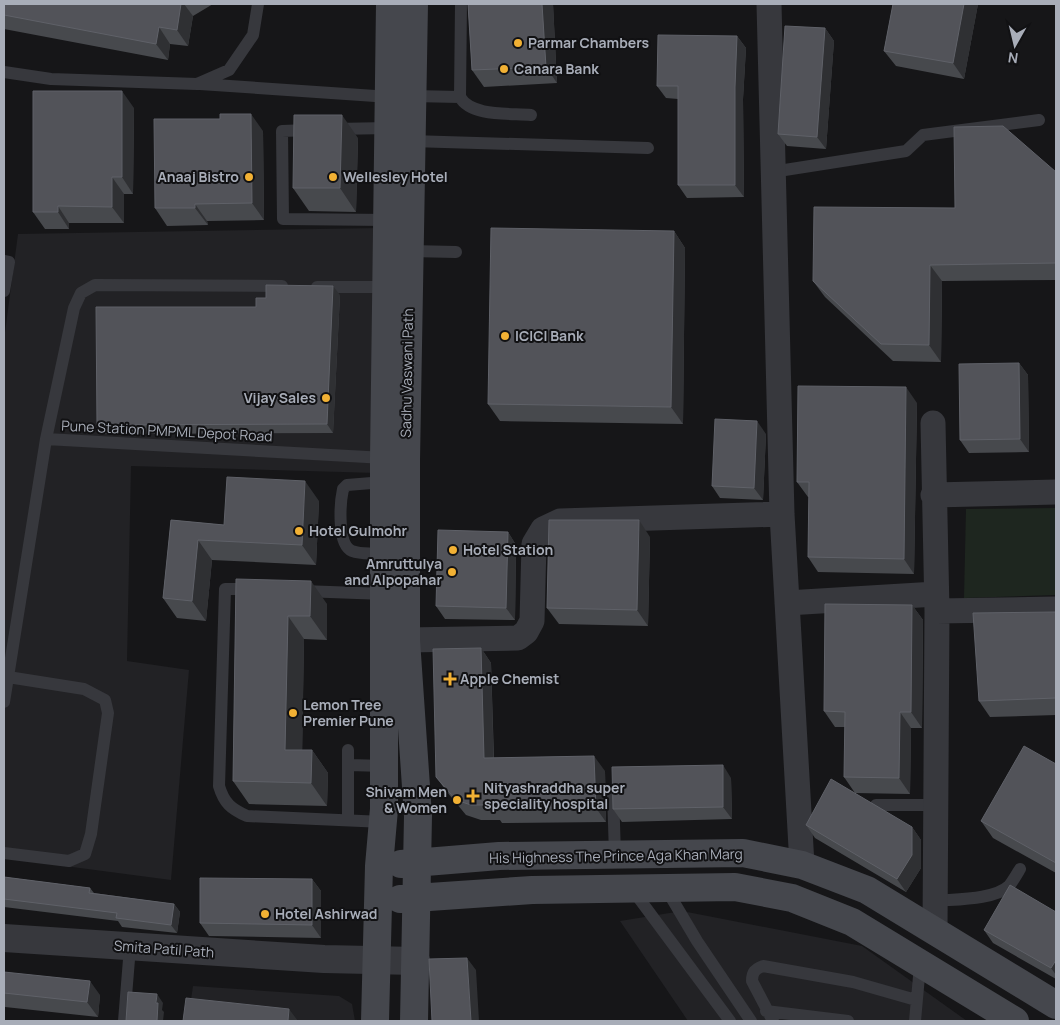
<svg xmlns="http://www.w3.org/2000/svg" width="1060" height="1025" viewBox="0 0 1060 1025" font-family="Manrope,sans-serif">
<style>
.built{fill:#222225}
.green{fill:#1e261f}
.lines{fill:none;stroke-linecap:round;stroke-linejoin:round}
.service{stroke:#37383d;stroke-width:12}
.minor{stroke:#37383d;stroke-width:25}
.tertiary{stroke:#37383d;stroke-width:28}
.secondary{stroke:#45474d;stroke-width:28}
.wall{fill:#47494d}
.shaded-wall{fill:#2f3033}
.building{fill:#525359;stroke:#5f6168}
.poi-dot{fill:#f2b134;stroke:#111113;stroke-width:2}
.labels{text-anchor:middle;stroke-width:4;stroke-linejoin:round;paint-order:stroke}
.poi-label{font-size:14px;font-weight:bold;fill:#a8adb8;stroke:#111113;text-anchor:start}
.street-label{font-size:14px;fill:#a8adb8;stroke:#111113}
</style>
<rect width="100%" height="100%" fill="#161618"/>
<path class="built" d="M381 228 377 473 131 466 127 661 189 670 171 880 4 858V340L18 234Z
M682 911 862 946 967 1021H688L620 921Z
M193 986 339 996 352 1004 355 1021H188Z"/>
<path class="green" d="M1056 508V595L964 598 966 509Z"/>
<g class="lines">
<path class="service" d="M461 4 460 97C471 117 511 113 531 115
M4 72 51 79 197 84 229 70 253 35 258 4
M200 84 390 97
M412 96 460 97
M334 129 389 128
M309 130 282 131 283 219 388 220
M411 141 648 148
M772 172 906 151 923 135 1039 120
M410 251 456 252
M4 261 9 262 4 291
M317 287H390
M46 439 385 458
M384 553C374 553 362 555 352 551 337 545 340 503 343 489L347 485 384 482
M252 589H225L219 786C224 803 231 809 247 816L384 822
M302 591 385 594
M4 702 46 439 74 308 81 293 95 285 282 286
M349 765 384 766
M613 792 615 855
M876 805H936
M348 820V750
M4 853 69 861 85 854 91 834 108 713 105 700 84 689 8 677
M665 887 697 941 751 1021
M632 889 730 1021
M935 901C955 899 994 900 1009 886 1013 881 1017 874 1020 869
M766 1011 848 1021
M124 1021 130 947
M773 1021 752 981C752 972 755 969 763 966L853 982 916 1000
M915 1021 920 965"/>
<path class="minor" d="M769 4 782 514 802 865
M933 423 937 611 935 931
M933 495 1056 492
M787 603 936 594
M937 611 1056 609
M406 640 518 638 526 632 532 621 534 544 543 529 560 521 782 514"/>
<path class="tertiary" d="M4 938 324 959 416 961"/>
<path class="secondary" d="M414 4 406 460V640L418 816 414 1021
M401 864 499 856 743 853 802 865 867 890 1056 1005
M400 899 532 890 735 887 792 898 852 922 1015 1021
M375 1021 379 866 384 809V458L390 4"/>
</g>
<path class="wall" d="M4 4H213L193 16 188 46 170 44 168 60 4 29Z
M468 4H553L557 83 484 87 472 70Z
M893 4H978L964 79 896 66 884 51Z
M825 28 834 41 826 149 787 146 778 134Z
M737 36 746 48 743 99 744 197 687 198 678 185V99L666 98 657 86Z
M134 108 133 194H124V223H69V229H45L33 212Z
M263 131 264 220 207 221 208 225 167 226 155 208Z
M358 138 356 212 309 211 293 188Z
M1056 172V280L942 281 941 362 893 361 825 297 813 281 955 208Z
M674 231 685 248 683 424 500 421 488 404Z
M340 295 333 433 104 434 97 425 256 307Z
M1019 363 1028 375 1029 452 969 453 960 440Z
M917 403 914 574 818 572 808 557 809 497H808L797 482Z
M766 434 763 500 720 498 712 486Z
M319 501 316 565 212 560 206 621 177 618 163 598 171 520 224 525Z
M508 532 516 545 515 620 445 619 436 606Z
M650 537 648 626 559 624 547 608Z
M236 579 327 604V640L304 639 302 750H312L328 773 327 806 249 804 233 781Z
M912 605 923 620 922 728H911L910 794 855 793 844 777 845 727H835L824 711Z
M1056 612V715L990 717 979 701Z
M481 648 491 663 494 758 605 771 606 822 502 823 500 820H481L466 815 447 792 436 777Z
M1056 764V873L993 838 981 821Z
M731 778 732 819 622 822 613 809Z
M806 825 912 827 921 840V868L906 892 815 838Z
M4 877 90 888 94 893 174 904 180 912 177 933 122 927 118 921 4 907Z
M312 879 321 891V938L209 936 200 923Z
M1056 912V979L993 943 984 930Z
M4 972 100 995 98 1017 5 1007 4 1021Z"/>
<path class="shaded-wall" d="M181 4H184L193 16 188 46 177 30Z
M542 4H553L557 83 546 67Z
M964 4H978L964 79 953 63Z
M159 27 170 44 168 60 156 44Z
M825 28 834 41 826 149 817 137Z
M737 36 746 48 743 99 744 197 735 185V87Z
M122 91 134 108 133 194 122 177Z
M251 114 263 131 264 220 252 203Z
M342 115 358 138 356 212 340 188Z
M112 177 124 194V223L112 207Z
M195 204 207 221 208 225 195 208Z
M58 206 69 223V229L58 212Z
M674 231 685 248 683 424 671 407Z
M930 265 942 281 941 362 929 345Z
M333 286 340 295 333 433 327 424Z
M1019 363 1028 375 1029 452 1020 439Z
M906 387 917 403 914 574 904 559Z
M757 421 766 434 763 500 754 488Z
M305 481 319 501 316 565 302 545Z
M639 520 650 537 648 626 637 610Z
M508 532 516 545 515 620 506 608Z
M198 540 212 560 206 621 192 601Z
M311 581 327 604V640L310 616Z
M912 605 923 620 922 728 911 712Z
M288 616 304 639 302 773 285 750Z
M481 648 491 663 494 773 484 758Z
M900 712 911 728 910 794 899 778Z
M312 750 328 773 327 806 311 783Z
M594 756 605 771 606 822 596 808Z
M723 765 731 778 732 819 723 807Z
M912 827 921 840V868L906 892 897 879Z
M312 879 321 891V938L312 925Z
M174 904 180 912 177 933 171 925Z
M467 958 476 970 479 1021H471Z
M1056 960V975L1051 968Z
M90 981 100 995 98 1017 87 1002Z
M157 994 163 1003 162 1010 164 1012 163 1021H157Z
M289 1009 298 1021H288Z"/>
<path class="building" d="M4 4H181L177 30 159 27 156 44 4 15Z
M468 4H542L546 67 472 70Z
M893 4H964L953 63 884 51Z
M785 26 825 28 817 137 778 134Z
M658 35 737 36 735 87V185H678V86H657Z
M33 91H122V177H112V207L58 206V212H33Z
M220 114H251L252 203 195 204V208H155L154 119H220Z
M294 115H342L340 188H293Z
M1003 126 1056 172V263L930 265 929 345 881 344 813 281 814 207 955 208 954 127Z
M491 228 674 231 671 407 488 404Z
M266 285 333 286 327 424 97 425 96 307H256V298H266Z
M1019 363 1020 439 960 440 959 364Z
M798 386 906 387 904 559 808 557 809 482H797Z
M715 419 757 421 754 488 712 486Z
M227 477 305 481 302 545 198 540 192 601 163 598 171 520 224 525Z
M549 520H639L637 610 547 608Z
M438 530 508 532 506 608 436 606Z
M236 579 311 581 310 616H288L285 750H312L311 783 233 781Z
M825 604 912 605 911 712H900L899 778 844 777 845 712 824 711Z
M1056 612V698L979 701 973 613Z
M481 648 484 758 594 756 596 808H492V805H471L456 800 436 777 433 649Z
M1024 746 1056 764V863L981 821Z
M723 765V807L613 809 612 767Z
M831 779 912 827V855L897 879 806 825Z
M4 877 90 888 89 893 174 904 171 925 116 918 117 913 4 899Z
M200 878 312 879V925L200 923Z
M1010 885 1056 912V960L1051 968 984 930Z
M467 958 471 1021H432L429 959Z
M4 972 90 981 87 1002 4 993Z
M128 992 157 994 156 1003H158L157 1021H126Z
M186 998 289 1009 288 1021H183Z"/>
<g class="poi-dot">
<circle cx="518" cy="43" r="5"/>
<circle cx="504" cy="69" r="5"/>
<circle cx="249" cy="177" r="5"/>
<circle cx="333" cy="177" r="5"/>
<circle cx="505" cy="336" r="5"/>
<circle cx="326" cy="398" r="5"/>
<circle cx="299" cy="531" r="5"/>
<circle cx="453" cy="550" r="5"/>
<circle cx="452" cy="572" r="5"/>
<path d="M447.5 671.5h5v5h5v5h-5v5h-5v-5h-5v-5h5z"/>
<circle cx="293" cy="713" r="5"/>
<path d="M470.5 788.5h5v5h5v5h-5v5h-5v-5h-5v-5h5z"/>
<circle cx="457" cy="800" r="5"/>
<circle cx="265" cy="914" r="5"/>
</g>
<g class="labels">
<g class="poi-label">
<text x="528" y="48">Parmar Chambers</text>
<text x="514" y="74">Canara Bank</text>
<text x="239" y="182" text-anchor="end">Anaaj Bistro</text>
<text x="343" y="182">Wellesley Hotel</text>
<text x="515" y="341">ICICI Bank</text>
<text x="316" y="403" text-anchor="end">Vijay Sales</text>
<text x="309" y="536">Hotel Gulmohr</text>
<text x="463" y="555">Hotel Station</text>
<text x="442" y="569" text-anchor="end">Amruttulya<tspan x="442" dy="16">and Alpopahar</tspan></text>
<text x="460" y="684">Apple Chemist</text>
<text x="303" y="710">Lemon Tree<tspan x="303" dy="16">Premier Pune</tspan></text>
<text x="484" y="793">Nityashraddha super<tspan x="484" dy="16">speciality hospital</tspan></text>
<text x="447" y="797" text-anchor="end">Shivam Men<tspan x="447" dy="16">&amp; Women</tspan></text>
<text x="275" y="919">Hotel Ashirwad</text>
</g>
<g class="street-label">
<text transform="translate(407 373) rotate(-89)" y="5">Sadhu Vaswani Path</text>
<text transform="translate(167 431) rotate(3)" y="5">Pune Station PMPML Depot Road</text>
<text transform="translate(616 856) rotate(-1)" y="5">His Highness The Prince Aga Khan Marg</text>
<text transform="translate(164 949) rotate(4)" y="5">Smita Patil Path</text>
</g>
</g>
<rect width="1060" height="1025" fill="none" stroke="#a8adb8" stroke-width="10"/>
<g transform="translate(1015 45) rotate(188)" stroke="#111113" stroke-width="4" paint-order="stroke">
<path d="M0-4L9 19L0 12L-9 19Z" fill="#a8adb8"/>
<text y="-8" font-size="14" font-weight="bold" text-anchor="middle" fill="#a8adb8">N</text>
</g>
</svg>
